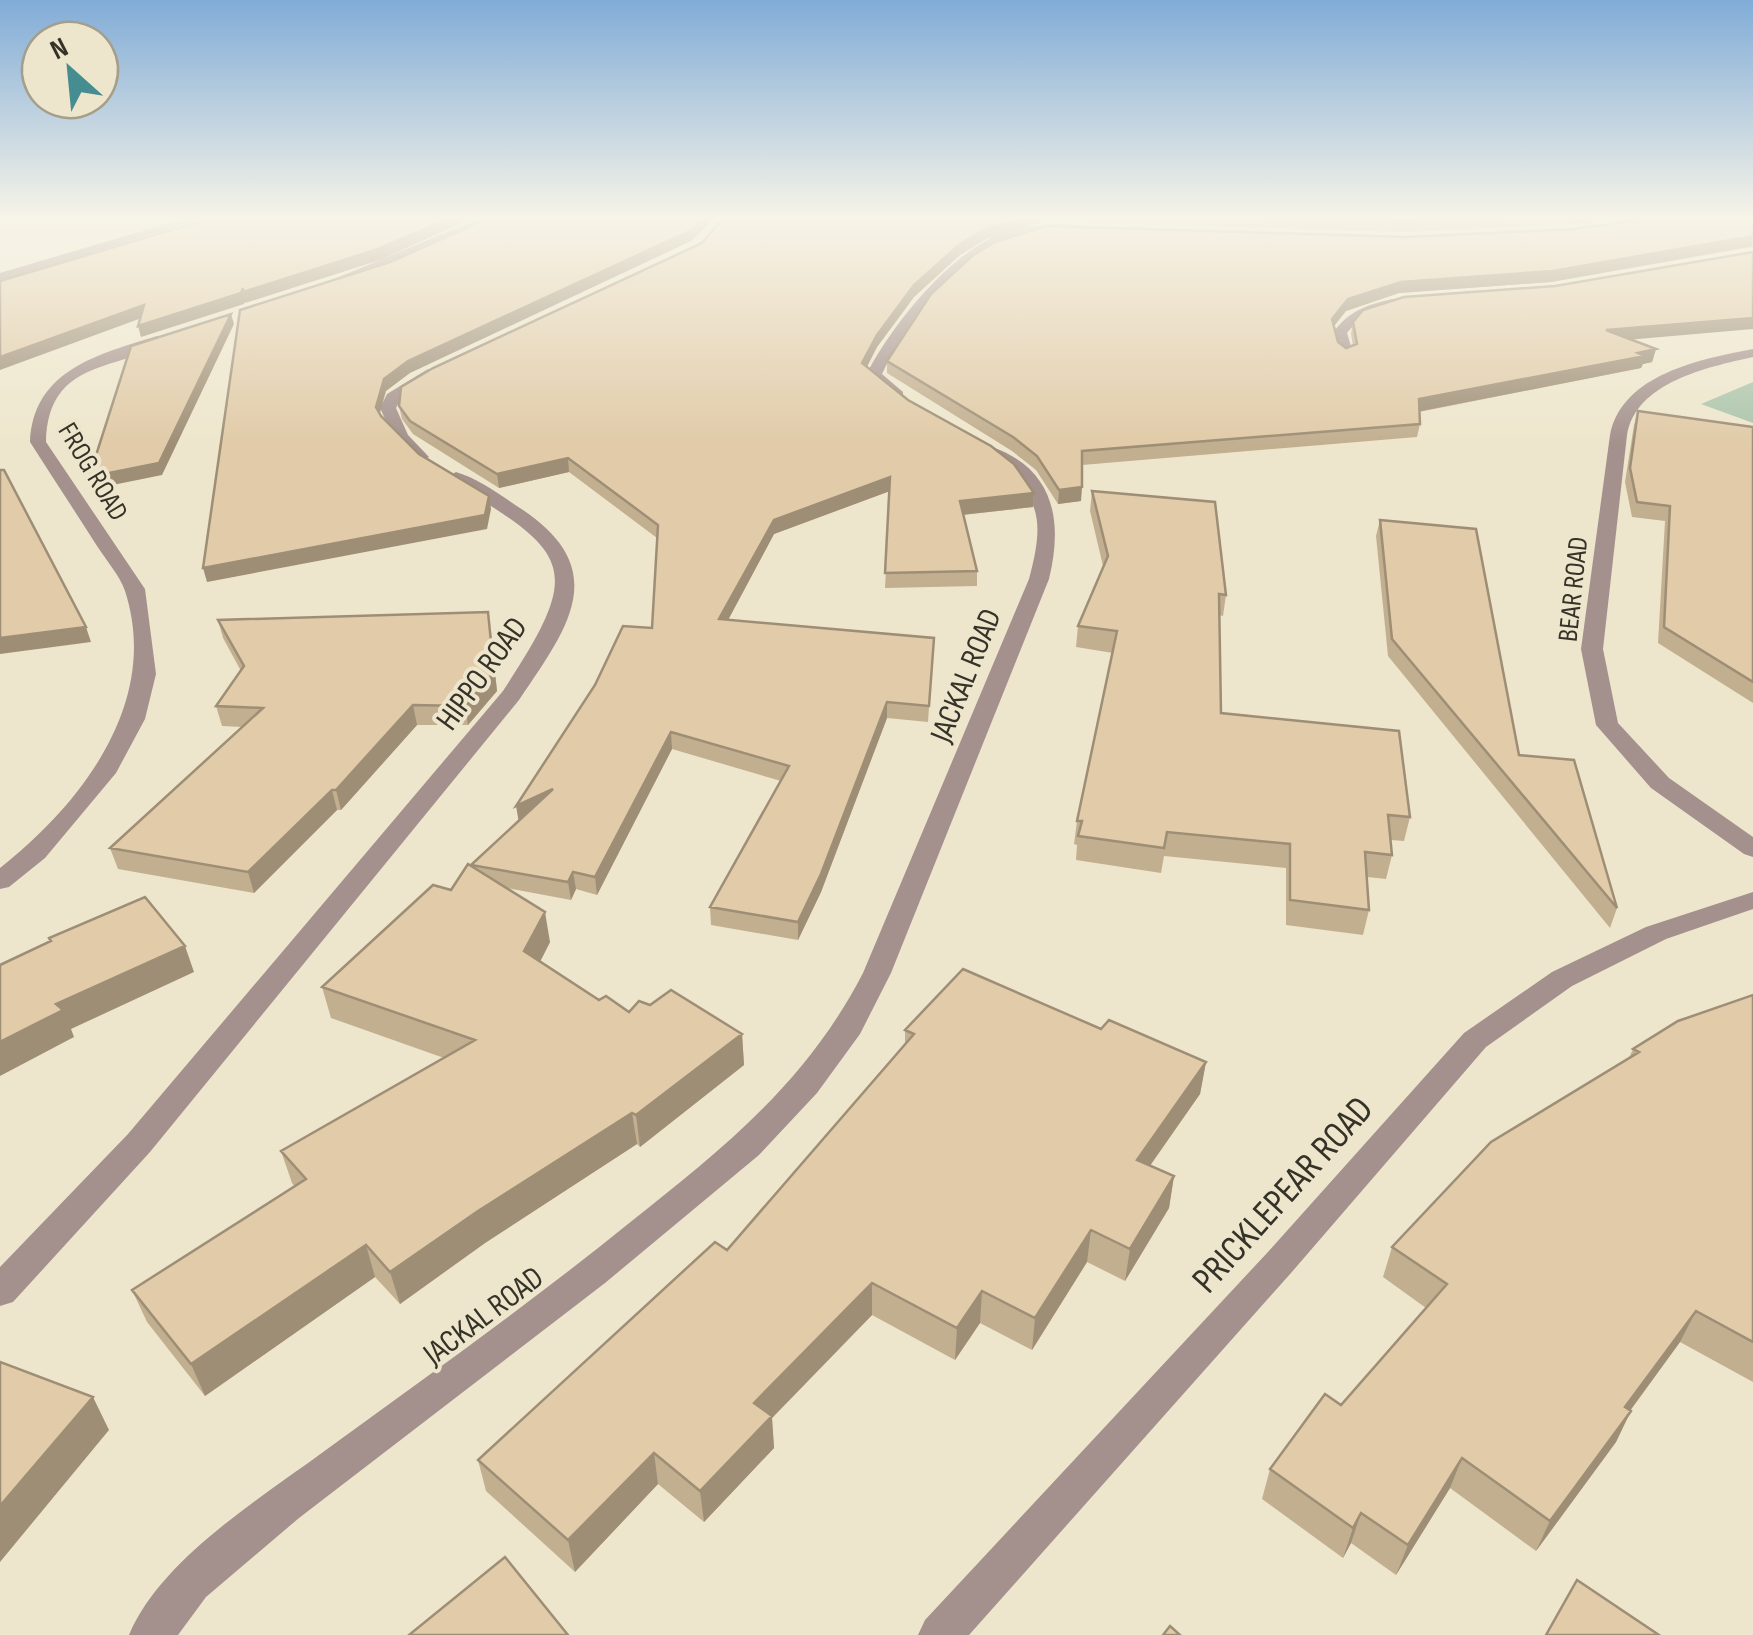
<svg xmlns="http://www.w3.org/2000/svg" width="1753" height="1635" viewBox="0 0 1753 1635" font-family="'Sofia Sans Condensed',sans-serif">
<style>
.green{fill:#abc4ab}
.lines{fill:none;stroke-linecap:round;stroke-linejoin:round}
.street{fill:#a4918d;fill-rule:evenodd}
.wall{fill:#c2af90}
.shaded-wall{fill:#9e8e76}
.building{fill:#e1cba8;stroke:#9e8e76;stroke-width:2.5}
.labels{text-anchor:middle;stroke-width:8;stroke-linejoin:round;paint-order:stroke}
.far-street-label{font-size:28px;fill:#353228;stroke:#eee6cc}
.street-label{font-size:32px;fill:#353228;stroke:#eee6cc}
.near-street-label{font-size:38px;fill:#353228;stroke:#eee6cc}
</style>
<rect width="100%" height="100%" fill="#eee6cc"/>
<path class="green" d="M1753 382V423L1701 404Z"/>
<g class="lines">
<path class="street" d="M193 216H211L0 281V273Z
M485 216H500L434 249 343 283 332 280Z
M1070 224 1074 231C1053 233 1032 231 1011 238 961 256 904 327 882 374L903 392V398H893L869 378 866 375C891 326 948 255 1000 234 1022 225 1047 225 1070 224Z
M1392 299 1399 303 1397 306C1377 311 1360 316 1347 333L1353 353 1341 356 1333 333C1348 311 1367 305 1392 299Z
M157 336 169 339C121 373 48 356 46 442L145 589 156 674 145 719 116 773 45 858 9 887 0 889V868C82 803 161 702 125 591 120 576 106 560 97 546 75 511 52 477 30 442 33 370 99 354 157 336Z
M1753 349V357C1708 367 1636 382 1627 435L1603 649 1618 723 1669 778 1753 837V857L1744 854 1651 788 1596 725 1581 649 1610 435C1622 374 1701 359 1753 349Z
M428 369 436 374 433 377 400 400 396 408 408 435 429 457 421 462 395 440 380 408 387 394Z
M992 447C1055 469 1063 522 1049 579L891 973 860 1034 817 1093 759 1155 605 1283 299 1518 206 1597 178 1635H129C160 1561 256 1501 319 1455 423 1379 528 1305 628 1224 723 1149 806 1083 863 973L1029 579C1046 516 1040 494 986 456L984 452Z
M456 472C480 479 503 497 523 510 613 571 567 629 519 700L150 1152 13 1302 0 1306V1267L128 1134 503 691C584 568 573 554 450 481L447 477Z
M1753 892V909L1666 939 1572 986 1486 1047 1291 1273 969 1635H918L925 1620 1267 1253 1464 1033 1552 972 1646 927Z"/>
</g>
<path class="wall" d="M725 216H1642L1571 224 1405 232 1045 221 986 239 960 255 914 297 877 347 867 367 908 400 1034 493 1033 507 963 515 977 571V586L885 588 890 491 774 534 728 620 934 638 928 722 887 718 821 892 798 940 711 925 710 907 781 781 672 749 597 895 576 889 571 900 507 888 550 942 540 961 599 1000 629 1012 742 1034 744 1065 640 1147 637 1144 485 1243 400 1304 375 1277 205 1396 147 1322 132 1290 295 1187 292 1183 281 1151 444 1058 331 1018 322 987 451 890 471 866 518 821 652 628 657 538 569 472 499 488 413 434 402 419 399 406 702 243Z
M1753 216V247L1551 282 1399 293 1346 311 1334 326 1338 342 1346 348 1353 346 1351 334 1353 322 1631 340 1656 349 1652 362 1643 364 1641 368 1419 412 1420 424 1417 437 1082 465 1081 501 1058 504 1036 470 1012 451 887 373V361L1407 237 1574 229Z
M1638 411 1753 427V703L1658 643 1665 521 1632 517 1625 482 1634 425Z
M1092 491 1226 595 1223 616 1219 615 1221 713 1410 817 1404 841 1391 840 1392 855 1386 879 1367 877 1369 910 1363 935 1286 925V868L1164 856 1161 873 1076 860 1077 845 1074 844 1077 821 1113 653 1076 647 1078 626 1103 566 1090 511Z
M1380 520 1519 755 1617 908 1610 928 1388 656 1376 536Z
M218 620 491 631 497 691 468 725H417L341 810H337L254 893 118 869 110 848 242 727 222 726 216 706 241 671 223 638Z
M1753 995V1382L1680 1342 1630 1411 1616 1442 1536 1551 1450 1488 1396 1575 1351 1543 1343 1558 1262 1499 1270 1469 1341 1405 1426 1308 1383 1277 1392 1247 1629 1058 1633 1049Z
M1101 1029 1206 1062 1200 1094 1150 1166 1174 1176 1169 1208 1125 1281 1087 1262 1032 1350 980 1323 955 1360 872 1315 772 1418 774 1448 704 1522 658 1484 575 1572 486 1491 478 1460 727 1250 905 1045V1030Z"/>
<path class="shaded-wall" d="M454 216H477L380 260 245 303V301L244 304 141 337 138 326Z
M706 216H717L691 241 410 373 386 391 378 420 376 407 384 379 408 361Z
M1030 216H1045V221L986 239 960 255 914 297 877 347 862 376V363L877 335 914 285 960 244 986 229Z
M1573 216H1642L1571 224Z
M1753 236 1752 246 1551 282 1399 293 1346 311 1330 331 1332 319 1348 299 1401 282Z
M144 305 147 316 0 370V357Z
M231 314 234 324 162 475 93 489 89 477Z
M1753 318V329L1603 342 1606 330Z
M1656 349 1652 362 1643 364 1641 368 1416 412 1419 399Z
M568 458 569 472 499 488 497 474Z
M890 477V491L774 534 720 635 719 619 774 520Z
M1082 487 1081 501 1058 504 1059 490Z
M1034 493 1033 507 960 515V501Z
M489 496 491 509 487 529 207 582 203 568Z
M488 612 497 691 468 725 465 706Z
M86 627 91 642 0 654V638Z
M887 702V718L821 892 798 940V922Z
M413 705 417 725 341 810 336 790Z
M671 732 672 749 597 895 595 877Z
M553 789 519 823 516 806Z
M332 790 337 810 254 893 248 872Z
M573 872 576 889 571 900 568 882Z
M545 912 550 942 530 982 524 951Z
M185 946 194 972 71 1029 74 1037 0 1076V1042L56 1004Z
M742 1034 744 1065 640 1147 636 1115Z
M1206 1062 1200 1094 1132 1191 1137 1160Z
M632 1113 637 1144 485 1243 400 1304 390 1272 478 1211Z
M1174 1176 1169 1208 1125 1281 1130 1249Z
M1091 1230 1087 1262 1032 1350 1035 1318Z
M366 1245 375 1277 205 1396 191 1364Z
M872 1283V1315L772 1418 774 1448 704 1522 700 1491 754 1403Z
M982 1291 980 1323 955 1360 957 1328Z
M1696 1311 1680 1342 1610 1438 1625 1407Z
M93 1397 109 1430 0 1562V1506Z
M1631 1411 1616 1442 1536 1551 1550 1521Z
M654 1453 658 1484 575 1572 568 1540Z
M1462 1458 1450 1488 1396 1575 1408 1545Z
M1361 1513 1351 1543 1343 1558 1353 1528Z"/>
<path class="building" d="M204 216H454L378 249 243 292V288L241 293 138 326 144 305 0 357V281L205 220Z
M489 216H706L690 231 408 361 384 379 376 407 381 416 419 454 489 496 485 515 203 568 240 310 390 262 463 230Z
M725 216H1030L986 229 960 244 914 285 877 335 862 363 908 400 991 446 1014 464 1034 493 960 501 977 571 885 573 890 477 774 520 719 619 934 638 929 706 887 702 821 874 798 922 710 907 789 766 671 732 595 877 573 872 568 882 471 865 553 789 516 806 595 685 623 626 652 628 658 525 568 458 497 474 410 421 399 406 401 387 433 368 702 243Z
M1205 216H1535L1407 222Z
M1665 216H1753V236L1553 271 1401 282 1348 299 1332 319 1338 342 1346 348 1357 344 1353 322 1363 310 1404 297 1555 286 1753 252V318L1606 330 1656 349 1638 353 1645 356 1419 399 1420 424 1082 451V487L1059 490 1037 456 1013 437 887 361 931 294 972 256 995 242 1046 226 1407 237 1574 229Z
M231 314 159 463 89 477 131 346Z
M1638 411 1753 427V682L1664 627 1670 506 1637 502 1630 468Z
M0 470H4L86 627 0 638Z
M1092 491 1215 502 1226 595 1219 594 1221 713 1399 731 1410 817 1388 815 1392 855 1365 852 1369 910 1290 900V844L1167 832 1164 848 1078 836 1082 821H1077L1117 631 1078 626 1108 556Z
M1380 520 1476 529 1519 755 1574 760 1617 908 1392 639Z
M488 612 494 672 465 706 413 705 336 790H332L248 872 110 848 263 708 216 706 244 666 218 620Z
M468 864 545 912 524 951 599 1000 606 996 629 1012 639 1001 650 1005 671 990 742 1034 636 1115 632 1113 478 1211 390 1272 366 1245 191 1364 132 1290 306 1179 281 1151 475 1040 322 987 433 885 451 890Z
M145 897 185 946 56 1004 63 1010 0 1042V965L51 941 49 938Z
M963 969 1101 1029 1109 1020 1206 1062 1137 1160 1174 1176 1130 1249 1091 1230 1035 1318 982 1291 957 1328 872 1283 754 1403 772 1416 700 1491 654 1453 568 1540 478 1460 715 1242 727 1250 914 1034 905 1030Z
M1753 995V1342L1696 1311 1625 1407 1631 1411 1550 1521 1462 1458 1408 1545 1361 1513 1353 1528 1270 1469 1325 1394 1341 1405 1447 1284 1392 1247 1491 1142 1639 1052 1633 1049 1678 1021Z
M0 1362 93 1397 0 1506Z
M505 1557 568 1635H409Z
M1577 1580 1659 1635H1546Z
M1170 1626 1180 1635H1163Z"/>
<linearGradient id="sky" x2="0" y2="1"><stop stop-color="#81acd7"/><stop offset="0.49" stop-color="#f7f4e8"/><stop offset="1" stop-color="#f7f4e8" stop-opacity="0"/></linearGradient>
<rect width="1753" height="445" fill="url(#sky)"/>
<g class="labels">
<g class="far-street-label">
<text transform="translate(94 471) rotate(59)" y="10">FROG ROAD</text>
<text transform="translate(1572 589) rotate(-84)" y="10">BEAR ROAD</text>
</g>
<g class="street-label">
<text transform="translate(481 673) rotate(-54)" y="11">HIPPO ROAD</text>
<text transform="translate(965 675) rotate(-68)" y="11">JACKAL ROAD</text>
<text transform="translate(483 1315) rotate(-37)" y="11">JACKAL ROAD</text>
</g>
<g class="near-street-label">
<text transform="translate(1282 1194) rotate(-48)" y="13">PRICKLEPEAR ROAD</text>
</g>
</g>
<g transform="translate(70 70) rotate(333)"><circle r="48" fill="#eee6cc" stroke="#a49e8a" stroke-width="2.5"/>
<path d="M0-8L18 38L0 25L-18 38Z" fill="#458d91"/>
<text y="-15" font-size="28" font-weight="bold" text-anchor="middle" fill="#353228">N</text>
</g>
</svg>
